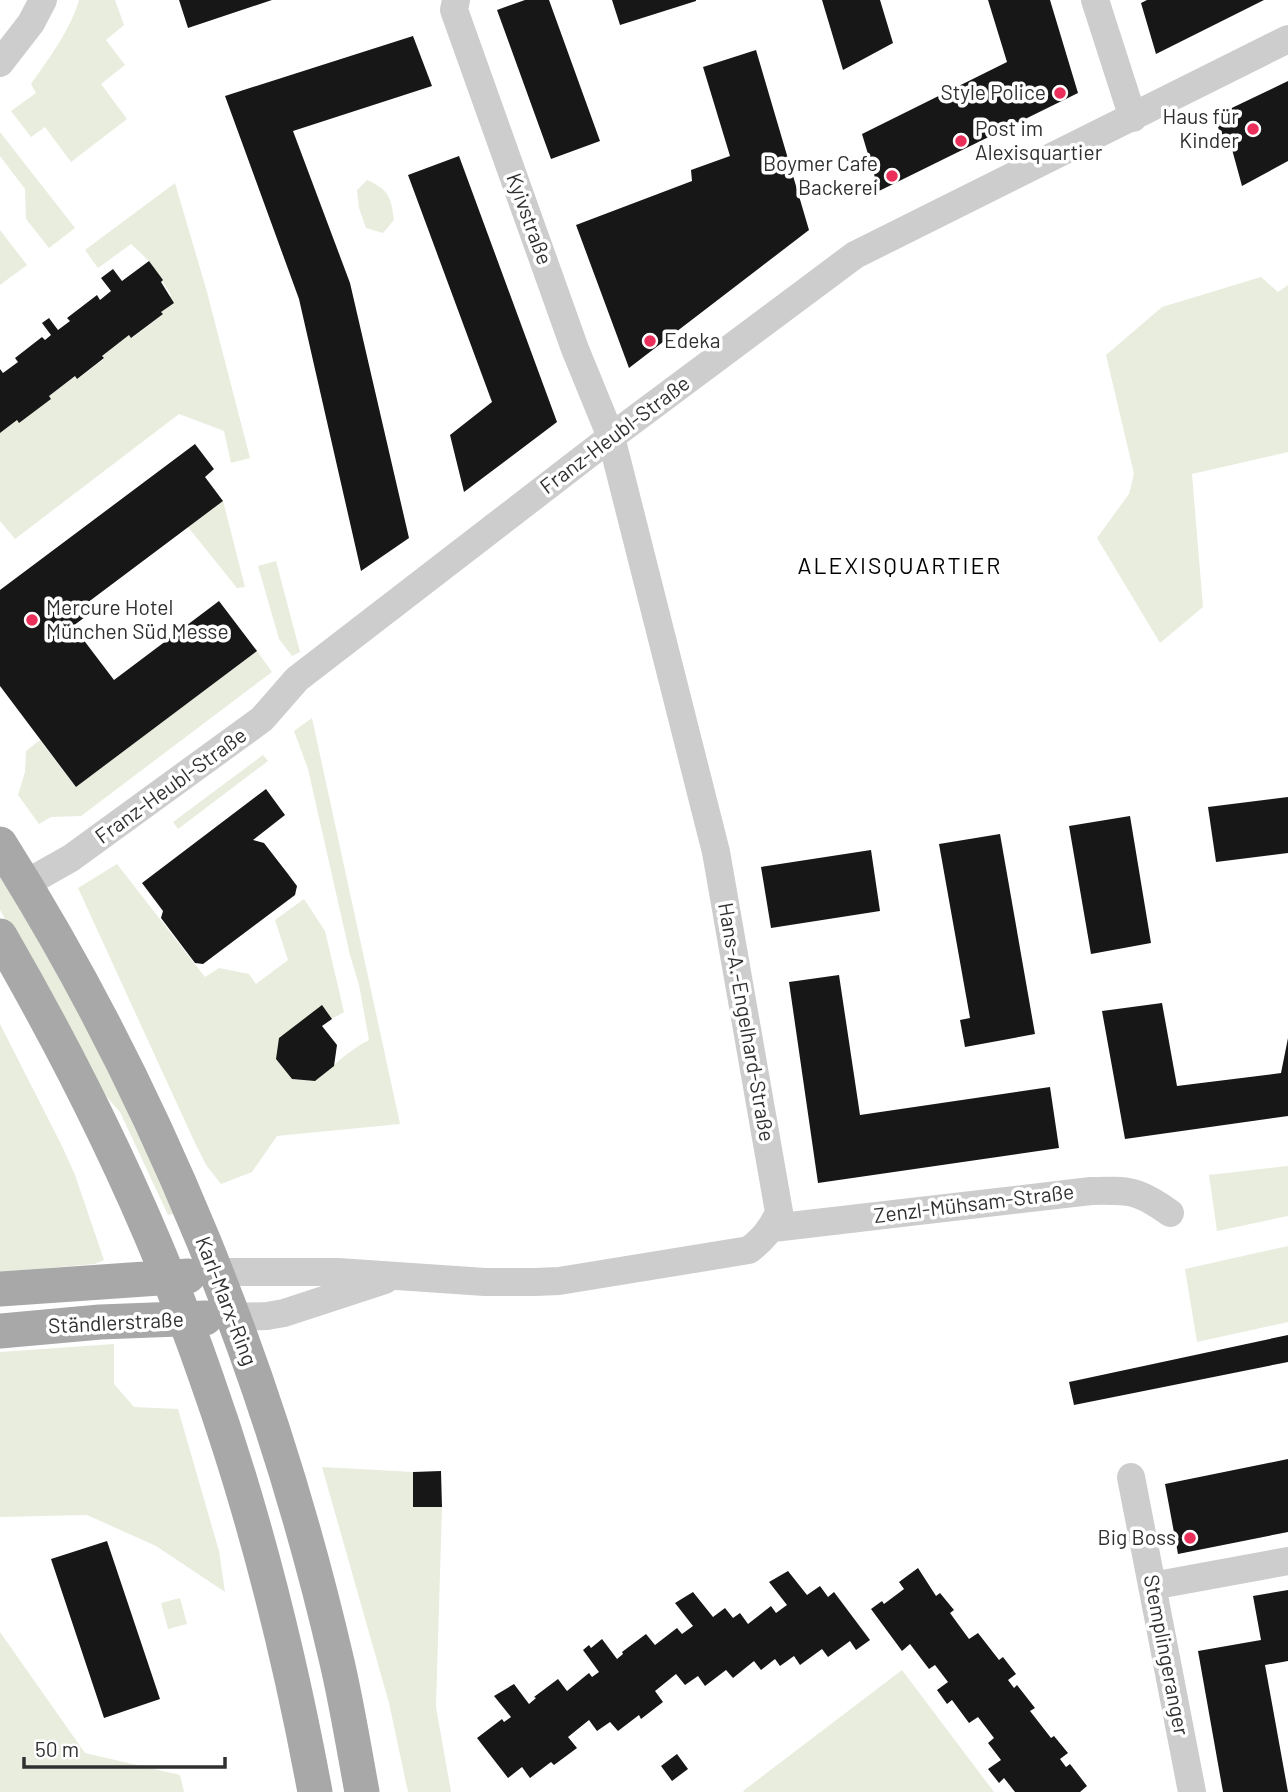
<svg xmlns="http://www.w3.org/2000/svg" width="1288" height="1792" viewBox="0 0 1288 1792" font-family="Barlow,sans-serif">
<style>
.green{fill:#e8edde}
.building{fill:#171717}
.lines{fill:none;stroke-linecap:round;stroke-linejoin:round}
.minor{stroke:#cdcdcd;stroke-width:28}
.major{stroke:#a8a8a8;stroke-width:35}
.poi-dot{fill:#ea2f5a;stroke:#fff;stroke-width:2.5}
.labels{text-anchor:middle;stroke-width:7;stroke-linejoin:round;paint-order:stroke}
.poi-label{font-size:21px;fill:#303030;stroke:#fff;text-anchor:end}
.street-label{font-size:21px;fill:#303030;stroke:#fff}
.neighbourhood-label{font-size:23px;letter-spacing:2px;fill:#000;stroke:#fff}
</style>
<rect width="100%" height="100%" fill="#fff"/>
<path class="green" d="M79 0H115L124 25 106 40 125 65 101 84 127 119 71 162 45 127 31 137 11 111 36 93 31 84C49 58 70 31 79 0Z
M0 132 75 228 49 248 26 219 25 189 0 156Z
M367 180C389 190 391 197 394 220L383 233 366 228 359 208 357 190Z
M175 183 207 292 250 458 231 463 224 431 179 414 15 539 0 521V433L17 420 19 422 51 399 49 396 75 376 77 379 104 359 102 356 129 335 132 338 163 314 161 312 171 295 149 261 131 244 98 268 85 250Z
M0 230 27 265 0 285Z
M1261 277 1278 292 1288 285V452L1192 474 1203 607 1160 643 1097 538 1129 494 1134 474 1106 355 1162 307Z
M223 501 245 587 237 588 188 527Z
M276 561 300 652 292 656 279 639 258 566Z
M257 651 272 672 81 816 51 817 39 824 18 795 25 772 26 751 40 740 76 787Z
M312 718 400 1124 277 1136 252 1172 221 1184 206 1165 195 1143 78 888 117 864 205 977 219 968 249 974 256 984 288 960 275 920 304 899 325 931 344 1012 332 1019 322 1006 276 1059 292 1079 315 1081C335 1065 346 1052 369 1040L359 985 350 955 308 769 294 731Z
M263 755 268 761 178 829 173 822Z
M0 871 113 1075 176 1213 168 1215 120 1112 96 1085 0 910Z
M0 1024 62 1146 75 1175 104 1260 95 1264 0 1272Z
M1288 1166V1216L1217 1231 1209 1175Z
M1288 1246V1322L1197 1342 1185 1269Z
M114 1344V1384L134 1407 178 1409 219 1551 225 1592 156 1546 87 1515 0 1517V1352Z
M322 1467 413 1472 414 1507H442L436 1707 451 1792H408L389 1703Z
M180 1598 187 1624 168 1629 161 1603Z
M0 1632 85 1753 180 1775 184 1792H0Z
M902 1670 994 1792H744L743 1791Z"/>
<path class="building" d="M179 0H272L188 28Z
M525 0H549L600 141 551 159 497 10Z
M612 0H696V1L620 25Z
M822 0H880L893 43 843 70Z
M988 0H1050L1078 93 879 191 862 134 1007 62Z
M1147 0H1264L1156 54 1141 3Z
M413 36 432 86 293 131 350 283 409 538 361 571 299 299 225 96Z
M756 50 809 230 629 368 576 225 692 181 691 170 730 156 703 67Z
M1288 81V161L1242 186 1230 142 1223 145 1215 116Z
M459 156 557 422 464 492 450 435 492 402 408 175Z
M149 261 163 280 161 282 174 303 161 312 163 314 131 338 129 335 102 356 104 358 77 379 75 376 49 396 51 399 19 423 17 420 0 433V369L3 373 18 362 15 358 42 337 45 340 51 335 42 323 49 318 58 330 70 321 67 318 97 295 100 300 111 291 101 278 113 269 122 281Z
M195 444 214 469 205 477 223 501 87 603 93 611 73 626 114 680 219 601 257 651 76 787 0 686V590Z
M266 789 285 815 253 840 264 843 288 874 297 886 295 895 203 964 195 963 161 918 163 911 142 883Z
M1288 797V853L1216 862 1208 807Z
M1130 816 1151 943 1091 954 1069 826Z
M1000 834 1035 1034 965 1047 960 1020 970 1018 939 844Z
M871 850 880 911 771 928 761 867Z
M839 975 860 1115 1050 1087 1059 1148 818 1183 789 982Z
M1162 1003 1177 1086 1281 1073 1288 1038V1116L1125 1139 1102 1011Z
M322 1005 332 1019 322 1026 337 1045 334 1066 315 1081 292 1079 276 1059 279 1038Z
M1288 1335V1362L1074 1405 1069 1382Z
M1288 1459V1532L1178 1554 1165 1484Z
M441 1471 442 1507H413V1472Z
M107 1541 160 1699 104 1718 51 1559Z
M918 1568 936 1596 940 1593 954 1610 950 1613 969 1639 978 1633 999 1660 1003 1657 1016 1674 1008 1680 1014 1688 1017 1685 1035 1708 1030 1711 1051 1738 1054 1736 1068 1753 1060 1759 1066 1767 1070 1764 1087 1786 1080 1792H1015L1004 1778 999 1783 988 1769 1001 1760 988 1743 994 1738 978 1717 969 1723 952 1700 947 1704 937 1690 948 1682 935 1665 929 1669 910 1644 902 1651 871 1609 882 1601 884 1604 904 1589 899 1582Z
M788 1571 807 1595 820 1586 828 1597 834 1592 870 1640 856 1650 850 1641 828 1657 822 1649 800 1665 794 1656 780 1666 775 1659 761 1670 754 1661 733 1678 726 1670 705 1686 698 1676 685 1685 676 1674 655 1691 663 1702 641 1719 639 1715 618 1731 610 1722 597 1731 589 1720 568 1737 577 1748 554 1765 551 1762 530 1778 522 1767 508 1778 477 1738 502 1719 504 1722 511 1717 494 1696 514 1684 529 1704 536 1698 534 1697 558 1679 567 1691 589 1673 592 1677 599 1672 583 1650 589 1645 591 1648 602 1639 617 1659 623 1654 622 1652 646 1634 655 1645 677 1628 682 1634 693 1626 675 1603 693 1592 713 1617 725 1608 733 1618 740 1613 748 1624 771 1606 776 1613 787 1605 769 1582Z
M1288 1590V1661L1265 1665 1288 1792H1223L1198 1651 1261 1640 1253 1596Z
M677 1754 688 1769 672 1781 661 1766Z"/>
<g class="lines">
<path class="minor" d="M1095 0 1133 118
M0 63 31 23 43 0
M25 884 71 858 262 719 297 679 611 437 855 255 1288 39
M773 1228 1091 1191C1130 1190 1138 1190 1170 1213
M215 1272H338L485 1282H535L559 1281 749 1250C763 1239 772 1229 779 1212L716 852 611 437 575 349 454 10 456 0
M233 1317 267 1316 284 1313 385 1280
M1131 1477 1192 1792
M1152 1586 1288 1561"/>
<path class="major" d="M0 844C157 1092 271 1376 337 1662 347 1705 354 1749 362 1792
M0 936C81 1076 153 1224 206 1377 254 1512 289 1652 315 1792
M0 1289 188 1276
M0 1331 100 1322 205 1318"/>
</g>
<g class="poi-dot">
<circle cx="1060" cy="93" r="7"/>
<circle cx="1253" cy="129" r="7"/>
<circle cx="961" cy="141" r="7"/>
<circle cx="892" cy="176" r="7"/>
<circle cx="650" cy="341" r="7"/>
<circle cx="32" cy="620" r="7"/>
<circle cx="1190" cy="1538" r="7"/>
</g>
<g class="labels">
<g class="poi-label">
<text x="1046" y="100">Style Police</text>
<text x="1239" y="124">Haus für<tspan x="1239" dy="24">Kinder</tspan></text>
<text x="975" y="136" text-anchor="start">Post im<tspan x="975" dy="24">Alexisquartier</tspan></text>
<text x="878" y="171">Boymer Cafe<tspan x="878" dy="24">Backerei</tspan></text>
<text x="664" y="348" text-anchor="start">Edeka</text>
<text x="46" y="615" text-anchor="start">Mercure Hotel<tspan x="46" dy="24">München Süd Messe</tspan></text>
<text x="1176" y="1545">Big Boss</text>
</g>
<g class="street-label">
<text transform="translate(529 219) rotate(70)" y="7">Kyivstraße</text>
<text transform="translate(615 435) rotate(-37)" y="7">Franz-Heubl-Straße</text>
<text transform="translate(171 786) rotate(-36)" y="7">Franz-Heubl-Straße</text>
<text transform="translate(746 1022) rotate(80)" y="7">Hans-A.-Engelhard-Straße</text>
<text transform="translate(974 1204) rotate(-7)" y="7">Zenzl-Mühsam-Straße</text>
<text transform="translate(226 1301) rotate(69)" y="7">Karl-Marx-Ring</text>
<text transform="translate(116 1323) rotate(-3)" y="7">Ständlerstraße</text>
<text transform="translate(1166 1655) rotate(79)" y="7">Stemplingeranger</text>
</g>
<g class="neighbourhood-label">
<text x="900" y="574">ALEXISQUARTIER</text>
</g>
</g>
<path d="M24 1757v10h201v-10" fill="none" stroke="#303030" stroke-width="3.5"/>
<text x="35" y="1757" font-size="21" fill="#303030" stroke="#ffffff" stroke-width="5" paint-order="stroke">50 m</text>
</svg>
